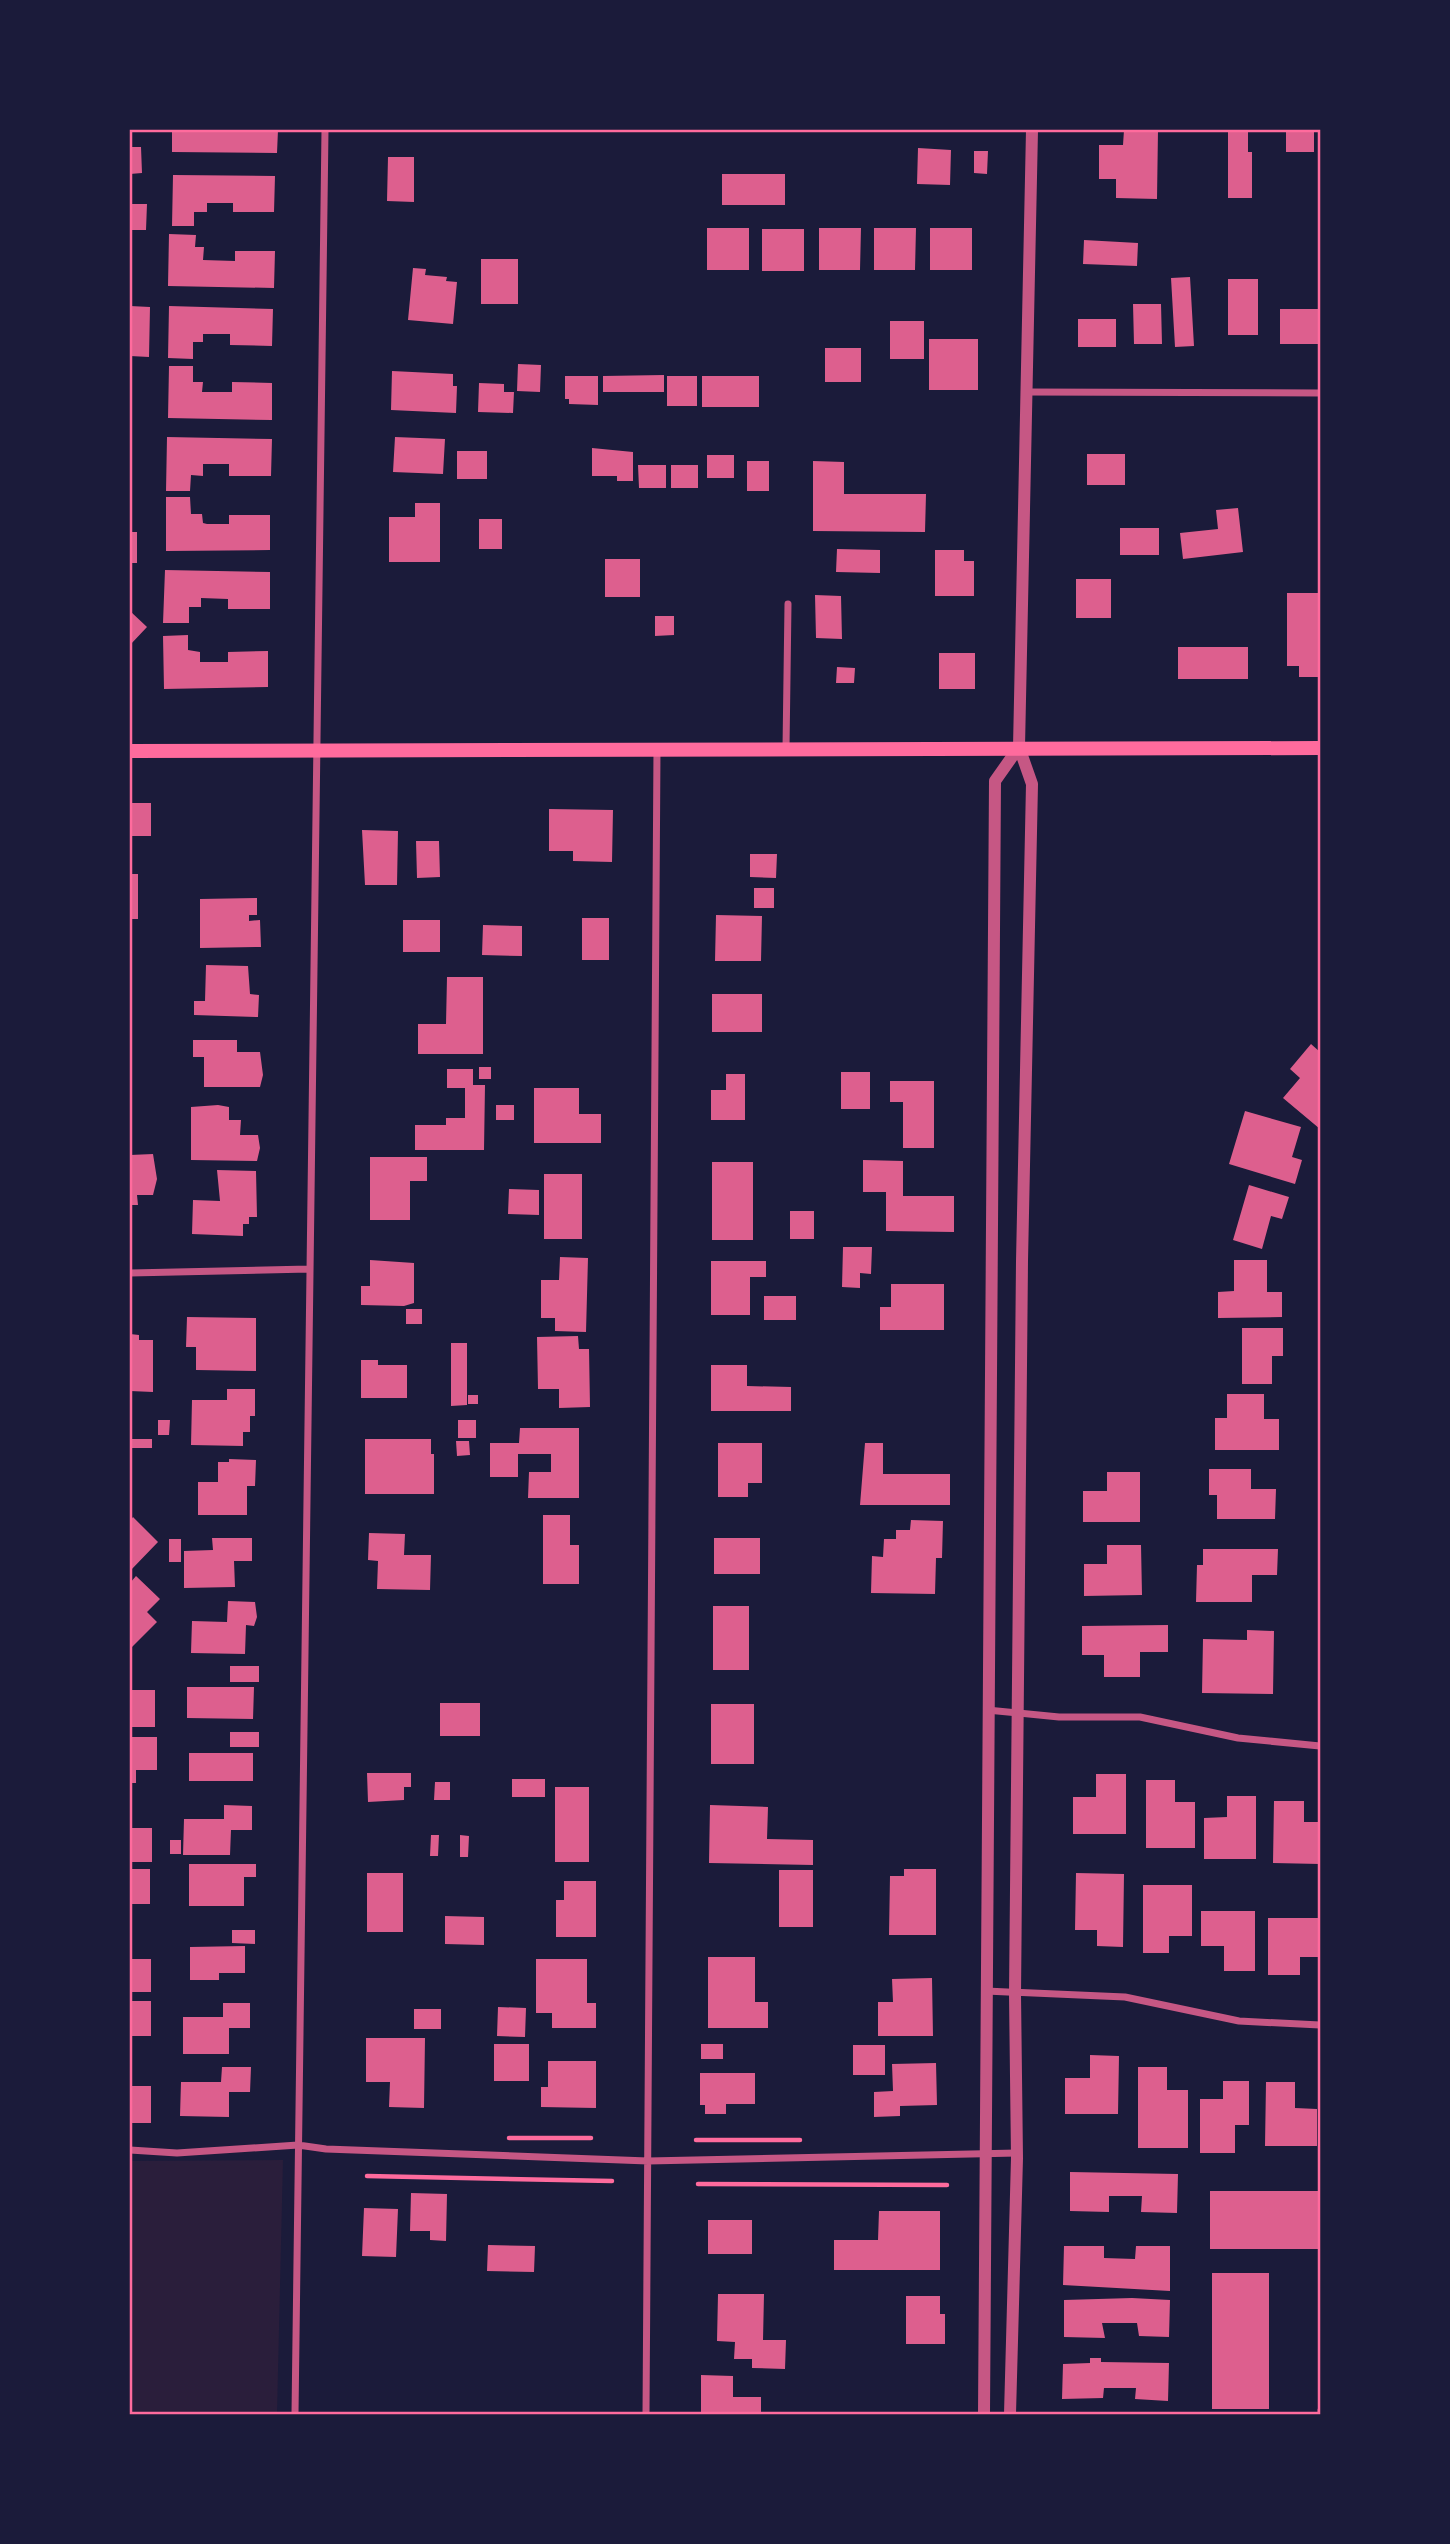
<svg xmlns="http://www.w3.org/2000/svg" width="1450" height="2544" viewBox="0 0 1450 2544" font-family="'Alegreya Sans',sans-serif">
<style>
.green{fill:#2a1e3b}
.building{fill:#dd5f8e}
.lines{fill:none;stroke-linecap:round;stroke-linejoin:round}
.path{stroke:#ff6b9d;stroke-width:4.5}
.service{stroke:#c65784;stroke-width:5}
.minor{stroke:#c65784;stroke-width:7}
.tertiary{stroke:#c65784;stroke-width:12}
.secondary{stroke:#ff6b9d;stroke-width:14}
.neatline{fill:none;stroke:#ff6b9d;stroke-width:2.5}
</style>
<rect width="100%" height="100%" fill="#1b1b3a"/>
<path class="green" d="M283 2160 277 2414H130V2161Z"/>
<path class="building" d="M172 130H278L277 153 172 152Z
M1124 130H1158L1157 199 1116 198V179H1099V145H1123Z
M1228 130H1248V152H1252V198H1228Z
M1286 130H1314V152H1286Z
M130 147H141L142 173 130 174Z
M918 148 951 150 950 185 917 184Z
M974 151H988L987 174 974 173Z
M388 157H414V202L387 201Z
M722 174H785V205H722Z
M173 175 275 176 274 212H233V203H207V212H194V226H172Z
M130 204H147L146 230H130Z
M707 228H749V270H707Z
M819 228H861L860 270H819Z
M874 228H916L915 270H874Z
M930 228H972V270H930Z
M762 229H804V271H762Z
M169 234 196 235 195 247H204L203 260 235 261V251H275L274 288 168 286Z
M1084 240 1138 243 1137 266 1083 264Z
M481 259H518V304H481Z
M413 268 426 269 425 275 447 277 446 281 457 282 453 324 408 320Z
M1190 277 1194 346 1175 347 1171 278Z
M1228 279H1258V335H1228Z
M1133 304H1161L1162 344H1134Z
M130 306 150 307 149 357 130 356Z
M169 306 273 309 272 346 230 345V334H203V342H193V359L168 358Z
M1280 309H1320V344H1280Z
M1078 319H1116V347H1078Z
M890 321H924V359H890Z
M929 339H978V390H929Z
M825 348H861V382H825Z
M518 364 541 365 540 392 517 391Z
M169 366H193V382H203L202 392H232V382L272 383V420L168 418Z
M392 371 453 374V386H457L456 413 391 410Z
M664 375V392H603V376Z
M565 376H598V405L569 404V399H565Z
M667 376H697V406H667Z
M702 376H759V407H702Z
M479 383 504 384V392H514L513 413 478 412Z
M167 437 272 439 271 476H229V464H203V476L191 475 190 491H166Z
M395 437 445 439 443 474 393 472Z
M592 448 633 452V481H617V476H592Z
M457 451H487V479H457Z
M1087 454H1125V485H1087Z
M707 455H734V478H707Z
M747 461H769V491H747Z
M813 461 844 462V494H926L925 532 813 531Z
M638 465H666V488H639Z
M671 465H698V488H671Z
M166 497H190L191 514H202L203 523 207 524H229V515H270V550L166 551Z
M415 503H440V562H389V517H415Z
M1238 508 1243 552 1183 559 1180 533 1218 529 1216 510Z
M479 519H502V549H479Z
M1120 528H1159V555H1120Z
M130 532H137V563H130Z
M837 549 880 550V573L836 572Z
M935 550H964V561H974V596H935Z
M605 559H640V597H605Z
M165 570 270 572V609H228V599L201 598V607H189V623H163Z
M1076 579H1111V618H1076Z
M1287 593H1320V677H1299V666H1287Z
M815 595 841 596 842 639 816 638Z
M130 611 147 627 130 645Z
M655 616H674V635L655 636Z
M188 635V650L200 652V662H228V652L268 651V687L164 689 163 636Z
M1178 647H1248V679H1178Z
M939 653H975V689H939Z
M837 667 855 668 854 683H836Z
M130 803H151V836H130Z
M549 809 613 810 612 862 573 861V851H549Z
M362 830 398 831 397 885H365Z
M416 841H439L440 877 417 878Z
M750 854H777L776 878 750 877Z
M130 874H138V919H130Z
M754 888H774V908H754Z
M257 898V915H249V921L260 920 261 947 200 948V899Z
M716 915 762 916 761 961H715Z
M582 918H609V960H582Z
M403 920H440V952H403Z
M483 925 522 926V956L482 955Z
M206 965 248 966 250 994 259 995 258 1017 194 1015V1001H205Z
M447 977H483V1054H418V1024H446Z
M712 994H762V1032H712Z
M193 1040H237V1052H260L263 1075 260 1087H204V1057H193Z
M1311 1044 1320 1052V1129L1283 1098 1300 1078 1290 1069Z
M479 1067H491V1079H479Z
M447 1069H473V1085H485L484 1150H415V1125H446V1118H465V1088H447Z
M841 1072H870V1109H841Z
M726 1074H745V1120H711V1090H726Z
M890 1081H934V1148H903V1102H890Z
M534 1088H579V1114H601V1143H534Z
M218 1105 229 1107V1120H241L240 1135H258L260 1148 257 1161 191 1160V1107Z
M496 1105H514V1120H496Z
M1245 1111 1301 1127 1292 1157 1302 1160 1295 1184 1229 1164Z
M153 1154 157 1179 153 1195H137L138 1205H130V1155Z
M370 1157H427V1181H410V1220H370Z
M863 1160 903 1161V1196H954V1232L886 1231V1192H863Z
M712 1162H753V1240H712Z
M217 1170 256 1171 257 1217H249V1224H243V1236L192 1234 193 1200 220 1201Z
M544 1174H582V1239H544Z
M1249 1185 1289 1197 1282 1219 1271 1216 1262 1249 1233 1240Z
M509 1189 539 1190V1215L508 1214Z
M790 1211H814V1239H790Z
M843 1247H872L871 1274 860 1273V1288L842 1287Z
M560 1257 588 1258 586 1332 555 1331V1318H541V1280H559Z
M370 1260 414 1263V1303L404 1306 361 1305V1286H370Z
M1234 1260H1267V1292H1282V1317L1218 1318V1292L1234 1291Z
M711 1261H766V1277H750V1315H711Z
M891 1284H944V1330H880V1307H891Z
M764 1296H796V1320H764Z
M406 1309H422V1324H406Z
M187 1317 256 1318V1371L196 1370V1347H186Z
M1242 1328H1283V1356H1272V1384H1242Z
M130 1334 139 1335V1340H153V1392L130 1391Z
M578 1336 579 1349H589L590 1407 559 1408V1389H538L537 1337Z
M451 1343H467V1405L451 1406Z
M361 1360H378V1365H407V1398H361Z
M711 1365H747V1386L791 1387V1411H711Z
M227 1389H255V1416H250V1432H243V1446L191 1445 192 1400H227Z
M1227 1394H1264V1419H1279V1450H1215V1418H1227Z
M468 1395H478V1404H468Z
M158 1420H170L169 1435H158Z
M458 1420H476V1438H458Z
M520 1428H579V1498H528L529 1472H551V1454H518V1477H490V1443H519Z
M130 1439H152V1448H130Z
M365 1439H431V1454H434V1494H365Z
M456 1441H469L470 1455 457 1456Z
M718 1443H762V1483H748V1497H718Z
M865 1443H883V1474H950V1505H860Z
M229 1459 256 1460 255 1486H247V1515H198V1482H218V1462H229Z
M1209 1469H1251V1489H1276L1275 1519H1217V1495H1209Z
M1107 1472H1140V1522H1083V1491H1107Z
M543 1515H570V1545H579V1584H543Z
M133 1517 158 1542 130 1571V1521Z
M911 1520 943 1521 942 1558H936L935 1594 871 1593 872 1556 883 1557 884 1539H896V1530H910Z
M369 1533 405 1534 404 1555H431L430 1590 377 1589 378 1561 368 1560Z
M212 1538H252V1561H234L235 1587 184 1588V1551L213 1550Z
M714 1538H760V1574H714Z
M169 1539H181V1562H169Z
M1107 1545H1141L1142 1595 1084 1596V1564H1107Z
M1203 1549H1278L1277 1575H1252V1602H1196L1197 1565H1203Z
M136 1576 160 1599 147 1612 157 1622 130 1649V1583Z
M228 1601 255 1602 257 1617 254 1626 246 1625 245 1654 191 1653 192 1621 227 1622Z
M713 1606H749V1670H713Z
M1168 1625V1652H1140V1677H1104V1655H1082V1626Z
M1247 1630 1274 1631 1273 1694 1202 1693 1203 1639 1247 1640Z
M230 1666H259V1682H230Z
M187 1687H254L253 1719 187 1718Z
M130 1690H155V1727H130Z
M440 1703H480V1736H440Z
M711 1704H754V1764H711Z
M230 1732H259V1747H230Z
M130 1737H157V1770H136V1783H130Z
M189 1753H253V1781H189Z
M367 1773H411V1787H404V1800L368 1802Z
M1096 1774H1126V1834H1073V1797H1096Z
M512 1779H545V1797H512Z
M1146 1780H1175V1802H1195V1848H1146Z
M435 1782H450V1800H434Z
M555 1787H589V1862H555Z
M1227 1796H1256V1859H1204V1818L1227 1817Z
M1274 1801H1304V1822H1320V1864L1273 1863Z
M224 1805 252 1806V1830H231L230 1855H183L184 1819H224Z
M710 1805 768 1807 767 1839 813 1840V1865L709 1863Z
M130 1828H152V1862H130Z
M431 1835H439L438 1856H430Z
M460 1835 469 1836 468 1857H460Z
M170 1840H181V1854H170Z
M189 1864H256V1877H244V1906H189Z
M130 1869H150V1904H130Z
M904 1869H936V1935H889L890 1876H904Z
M779 1870H813V1927H779Z
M367 1873H403V1932H367Z
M1076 1873 1124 1874 1123 1947 1097 1946V1930H1075Z
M564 1881H596V1937H556V1900H564Z
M1143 1885H1192V1936H1169V1953H1143Z
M1201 1911H1255V1971H1224V1946H1201Z
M445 1916 484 1917V1945L445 1944Z
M1268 1918H1319V1957H1300V1975H1268Z
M232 1930H255V1944L232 1943Z
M245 1946V1973H219V1980H190V1947Z
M708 1957H755V2002H768V2028H708Z
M130 1959H151V1992H130Z
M536 1959H587V2003H596V2028H552V2013H536Z
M932 1978 933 2036H878V2002H893L892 1979Z
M130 2001H151V2036H130Z
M223 2003H250V2028H229V2054H183V2017H223Z
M498 2007 526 2008 525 2037 497 2036Z
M414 2009H441V2029H414Z
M366 2038H425L424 2108 389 2107 390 2082H366Z
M494 2044H529V2081H494Z
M701 2044H723V2059H701Z
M853 2045H885V2075H853Z
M1090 2055 1119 2056 1118 2114H1065V2078H1090Z
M548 2061H596V2108L541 2107V2087H548Z
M936 2063 937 2105 900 2106V2116L874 2117V2092L893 2091 892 2064Z
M222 2067H251L250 2092H229V2117L180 2116 181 2082H221Z
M1138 2067H1167V2090H1188V2148H1138Z
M700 2073H755V2104H726V2114H705V2105H700Z
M1223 2081H1249V2125H1235V2153H1200V2099H1223Z
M1266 2082H1295V2108L1317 2109V2146H1265Z
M130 2086H151V2123H130Z
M1070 2172 1178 2174 1177 2213 1141 2212 1142 2196H1109V2212L1070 2211Z
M1210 2191H1320V2249H1210Z
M411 2193 447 2194 446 2241 430 2240V2231H410Z
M364 2208 398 2209 396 2257 362 2256Z
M879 2211H940V2270H834V2240H878Z
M708 2220H752V2254H708Z
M488 2245 535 2246 534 2272 487 2271Z
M1064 2246H1104V2258L1135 2259 1136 2246H1170V2291L1063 2285Z
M1212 2273H1269V2409H1212Z
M718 2294H764L763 2340H786L785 2369 752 2368V2359H734L735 2342 717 2341Z
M906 2296H940V2314H945V2344H906Z
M1132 2298 1170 2300 1169 2337 1139 2336 1137 2323H1102L1105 2338 1064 2337V2300Z
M1090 2358H1101V2362L1169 2363 1168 2401 1135 2399 1136 2388H1104L1103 2398 1062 2399 1063 2364 1090 2363Z
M701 2375 733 2376V2397H761V2414H701Z"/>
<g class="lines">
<path class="path" d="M509 2138H591
M696 2140H800
M367 2176 612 2181
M698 2184 947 2185"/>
<path class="service" d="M1320 2414V2410"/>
<path class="minor" d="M1026 392 1320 393
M786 748 788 604
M130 1273 309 1269
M987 1710 1059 1717H1140L1238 1738 1320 1746
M986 1991 1125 1997 1239 2021 1320 2025
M130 2150 177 2153 298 2145 326 2149 648 2161 1017 2153
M295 2414 325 130
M646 2414 657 749"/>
<path class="tertiary" d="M984 2414 995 781 1019 747
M1010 2414 1017 2158 1015 1994 1022 1261 1032 784 1019 747 1032 130"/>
<path class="secondary" d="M130 751 1320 748"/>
</g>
<rect width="1450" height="2544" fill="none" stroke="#1b1b3a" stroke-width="262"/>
<rect x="131" y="131" width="1188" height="2282" class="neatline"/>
</svg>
